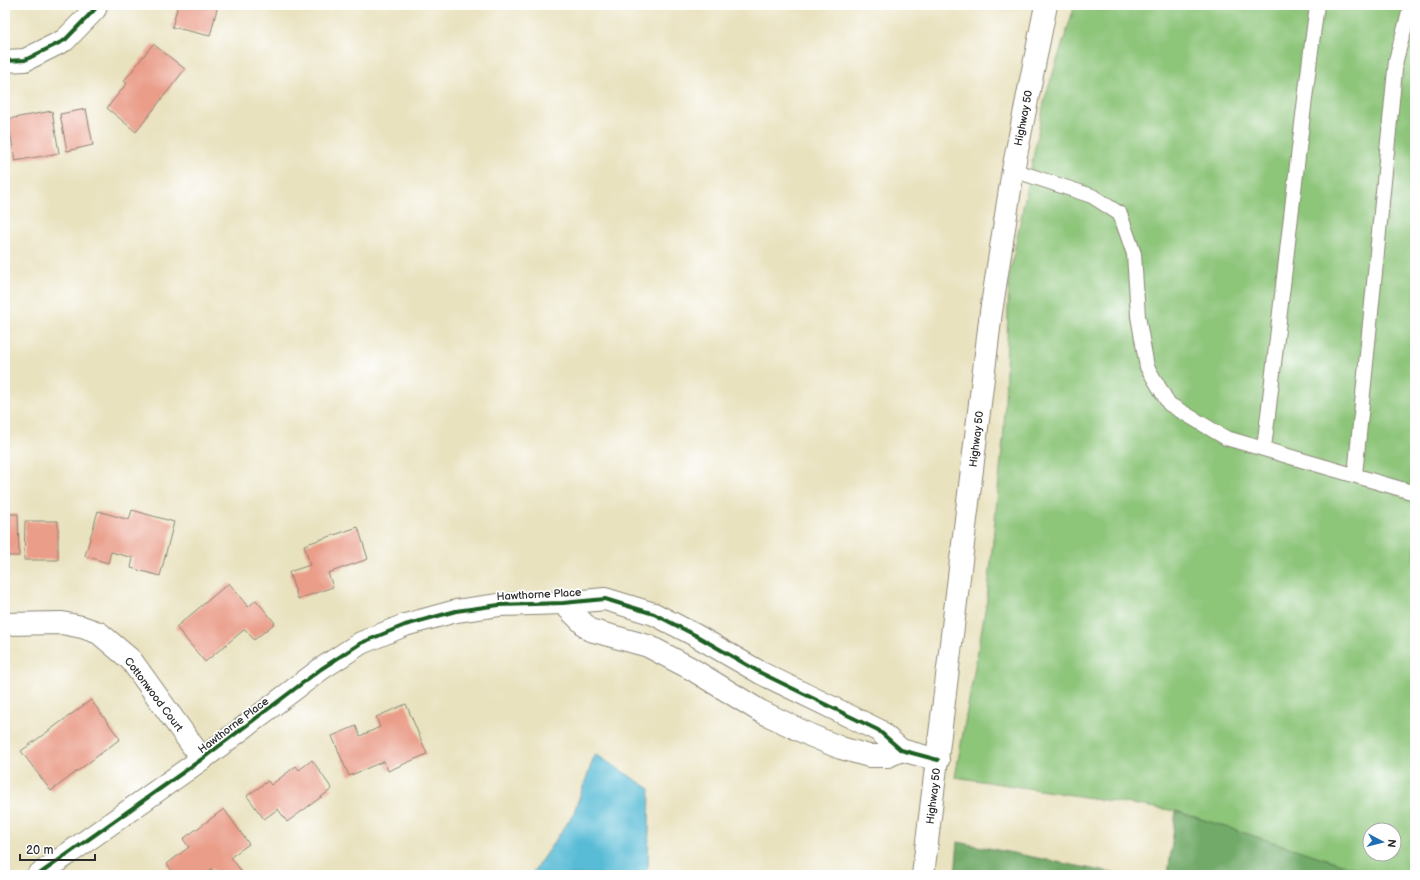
<svg xmlns="http://www.w3.org/2000/svg" width="1420" height="880" viewBox="0 0 1420 880" font-family="'Balsamiq Sans',sans-serif">
<style>
.green{fill:#8dc579;stroke:#5c7852;fill-rule:evenodd}
.forest{fill:#72aa69;stroke:#4e6a4a}
.water{fill:#58bcd6;stroke:#427480}
.building{fill:#ea9d89}
.lines{fill:none;stroke-linecap:round;stroke-linejoin:round}
.lane-casing{stroke:#8a8675;stroke-width:16}
.street-casing{stroke:#8a8675;stroke-width:24}
.secondary-casing{stroke:#8a8675;stroke-width:24}
.lane{stroke:#fff;stroke-width:14}
.street{stroke:#fff;stroke-width:22}
.secondary{stroke:#fff;stroke-width:22}
.cycleway-casing{stroke:#fff;stroke-width:6}
.cycleway{stroke:#1b5e20;stroke-width:4}
.labels{text-anchor:middle;stroke-width:3.5;stroke-linejoin:round;paint-order:stroke}
.street-label{font-size:11px;fill:#2b2b2b;stroke:#fff}
</style>
<rect width="100%" height="100%" fill="#fff"/>
<filter id="ink" filterUnits="userSpaceOnUse"><feTurbulence type="fractalNoise" baseFrequency=".025" numOctaves="2"/><feDisplacementMap in="SourceGraphic" scale="8" xChannelSelector="R" yChannelSelector="G"/><feConvolveMatrix kernelMatrix="1 2 1 2 8 2 1 2 1" color-interpolation-filters="sRGB"/></filter>
<filter id="wash" filterUnits="userSpaceOnUse"><feTurbulence type="fractalNoise" baseFrequency=".012" numOctaves="4" result="noise"/><feDisplacementMap in="SourceGraphic" scale="16" xChannelSelector="R" yChannelSelector="G"/><feGaussianBlur stdDeviation="0.9" result="paint"/><feColorMatrix in="noise" values="0 0 0 0 0 0 0 0 0 0 0 0 0 0 0 0 0 1.4 0 .05"/><feComposite in="paint" operator="in"/></filter>
<g filter="url(#wash)">
<rect width="100%" height="100%" fill="#e9e2bf"/>
<path class="green" d="M1075 5H1415V875H1376L1176 811 955 777 987 600 1004 430 1009 278 1045 98ZM1370 830H1394V854H1370Z"/>
<path class="forest" d="M1176 811 1376 875H1168Z
M958 842 1122 875H955Z"/>
<path class="water" d="M595 754 650 789 648 867 643 875H531L573 815Z"/>
<g id="blocks">
<path class="building" d="M178 5H218L210 36 172 27Z
M153 44 185 69 136 132 107 108 127 83 124 81Z
M86 109 93 145 67 151 60 114Z
M52 111 59 153 15 161 8 119Z
M132 510 174 522 160 576 131 568 133 558 111 552 108 563 85 556 98 511 129 520Z
M5 514H18L19 556H5Z
M25 521H58V560H24Z
M358 527 368 559 328 573 333 587 298 599 289 572 310 565 304 545Z
M229 583 248 607 256 600 275 623 254 640 245 629 205 662 176 627Z
M91 700 120 739 51 791 21 751Z
M406 704 427 754 388 771 384 761 349 776 332 736 356 726 360 736 380 727 376 717Z
M312 760 332 789 287 822 278 809 264 819 247 796 268 781 271 785 296 766 299 770Z
M224 809 249 844 231 857 241 871 236 875H217L212 869 204 875H175L167 864 189 847 183 839Z"/>
</g>
</g>
<g filter="url(#ink)">
<use href="#blocks" fill-opacity="0" stroke="#8a8675" stroke-width="1"/>
<g class="lines">
<g class="lane-casing">
<path id="lane" d="M1013 170 1092 196 1120 214 1134 254 1138 316 1147 367 1169 404 1226 438 1415 493
M1264 448C1282 301 1297 153 1317 5
M1355 475 1396 60 1411 5"/>
</g>
<g class="street-casing">
<path id="street" d="M5 61 25 60 65 40 95 9 96 5
M563 603 590 630 648 646 690 668 760 711 812 736 841 748 869 756H888L901 750
M5 624 62 623 82 627 99 633 131 660 202 759
M38 875 202 759 321 669 361 643 405 625 456 611 499 605 563 603 605 599 654 614 695 635 761 673 878 730 901 750 938 760"/>
</g>
<g class="secondary-casing">
<path id="secondary" d="M923 875 991 312 1013 170 1046 5"/>
</g>
<use href="#lane" class="lane"/>
<use href="#street" class="street"/>
<use href="#secondary" class="secondary"/>
<g class="cycleway-casing">
<path id="cycleway" d="M5 61 25 60 65 40 95 9 96 5
M38 875 202 759 321 669 361 643 405 625 456 611 499 605 563 603 605 599 654 614 695 635 761 673 878 730 901 750 938 760"/>
</g>
<use href="#cycleway" class="cycleway"/>
</g>
</g>
<g class="labels">
<g class="street-label">
<text transform="translate(1023 118) rotate(-79)" y="4">Highway 50</text>
<text transform="translate(976 439) rotate(-83)" y="4">Highway 50</text>
<text transform="translate(539 594) rotate(-3)" y="4">Hawthorne Place</text>
<text transform="translate(154 694) rotate(53)" y="4">Cottonwood Court</text>
<text transform="translate(233 725) rotate(-37)" y="4">Hawthorne Place</text>
<text transform="translate(933 796) rotate(-83)" y="4">Highway 50</text>
</g>
</g>
<rect width="1420" height="880" fill="none" stroke="#fff" stroke-width="20"/>
<g transform="translate(1382 842) rotate(97)"><circle r="19" fill="#ffffff" stroke="#aaaaaa"/>
<path d="M0-3L7 15L0 10L-7 15Z" fill="#1f6fb2"/>
<text y="-6" font-size="11" font-weight="bold" text-anchor="middle" fill="#2b2b2b">N</text>
</g>
<path d="M20 854v6h75v-6" fill="none" stroke="#2b2b2b" stroke-width="2"/>
<text x="26" y="854" font-size="12" fill="#2b2b2b" stroke="#ffffff" stroke-width="3" paint-order="stroke">20 m</text>
</svg>
